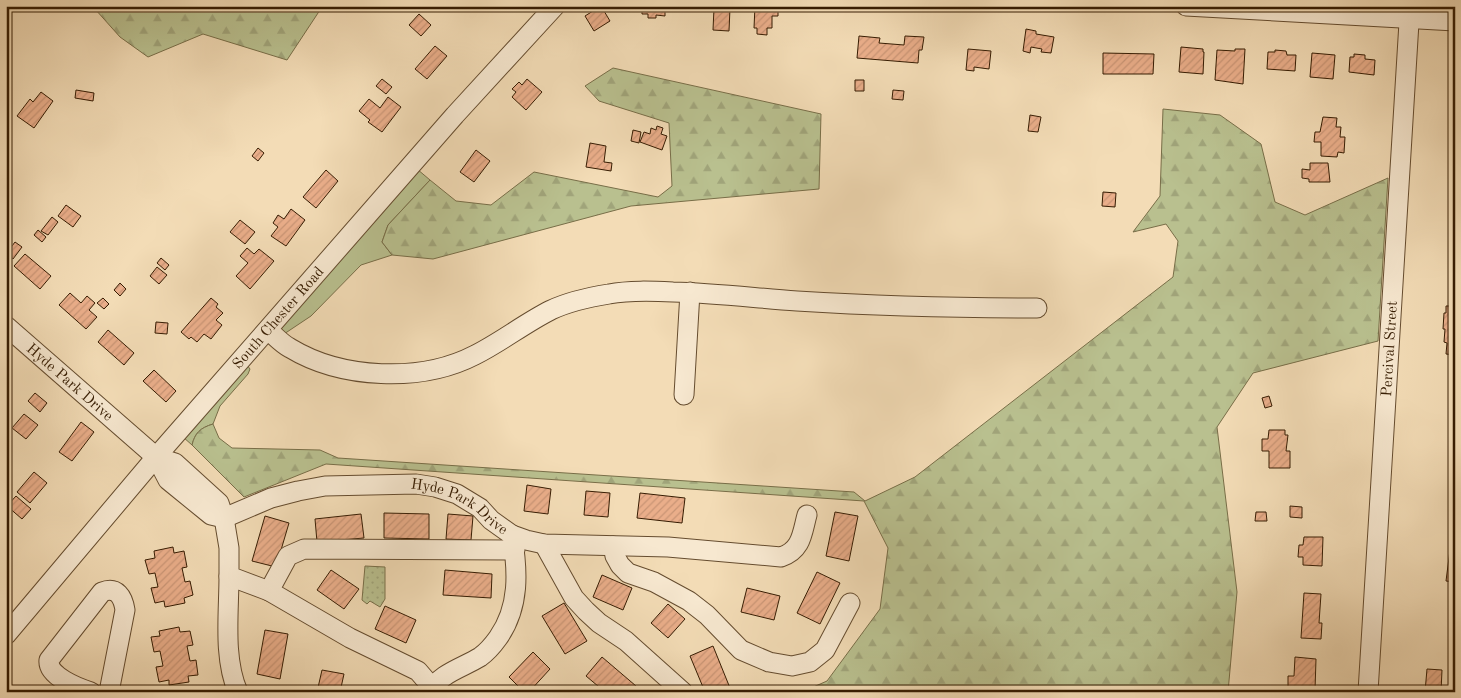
<svg xmlns="http://www.w3.org/2000/svg" width="1461" height="698" viewBox="0 0 1461 698" font-family="'Old Standard TT',serif">
<style>
.grass{fill:#b9c08f;stroke:#786e48}
.forest{fill:url(#forest-firs);stroke:#786e48}
.park{fill:url(#park-dots);stroke:#786e48}
.building{fill:url(#building-hatch);stroke:#361c02}
.lines{fill:none;stroke-linecap:round;stroke-linejoin:round}
.minor-casing{stroke:#654c2f;stroke-width:21}
.minor{stroke:#f7e8d0;stroke-width:19}
.labels{text-anchor:middle;stroke-width:4.5;stroke-linejoin:round;paint-order:stroke}
.street-label{font-size:15px;fill:#361c02;stroke:#f7e8d0}
</style>
<defs>
<pattern id="forest-firs" width="22" height="20" patternUnits="userSpaceOnUse" patternTransform="scale(1.25)"><rect width="22" height="20" fill="#b9c08f"/><path d="M5 1l3.5 6h-7zM16 11l3.5 6h-7z" fill="#a0a47a"/></pattern>
<pattern id="park-dots" width="8" height="8" patternUnits="userSpaceOnUse" patternTransform="scale(1.25)"><rect width="8" height="8" fill="#b9c08f"/><path d="M2 2h.1M6 6h.1" fill="none" stroke="#a0a47a" stroke-width="1.8" stroke-linecap="round"/></pattern>
<pattern id="building-hatch" width="6" height="6" patternUnits="userSpaceOnUse" patternTransform="scale(1.25)"><rect width="6" height="6" fill="#eaae8a"/><path d="M-1 1l2-2M0 6l6-6M5 7l2-2" fill="none" stroke="#c99575"/></pattern>
</defs>
<rect width="100%" height="100%" fill="#f3dcb6"/>
<filter id="stains"><feTurbulence type="fractalNoise" baseFrequency=".004" numOctaves="4"/><feColorMatrix values="0 0 0 0 .2 0 0 0 0 .09 0 0 0 0 .02 0 0 0 .5 -.17"/></filter>
<radialGradient id="worn" r=".72"><stop offset=".6" stop-color="#630" stop-opacity="0"/><stop offset="1" stop-color="#630" stop-opacity=".3"/></radialGradient>
<path class="grass" d="M417 169 430 180 388 225 382 242 392 255 361 265 311 316 275 340 267 339Z
M247 365 250 369 248 374 220 406 213 424C200 428 195 433 192 445L183 437Z"/>
<path class="forest" d="M96 6H319L320 10 287 60 203 34 148 57 120 37 95 9Z
M613 68 821 114 819 189 631 206 433 259 392 255 382 242 388 225 430 180 456 201 491 205 534 172 658 197 672 186 669 123 599 101 585 86Z
M1163 109 1220 115 1261 144 1275 202 1305 215 1388 178 1378 341 1253 373 1217 427 1237 592 1228 692H802L827 681 880 609 888 548 864 501 326 464 244 497 192 445C195 433 200 428 213 424L219 438 232 448 320 450 338 458 854 492 865 501 915 477 1173 277 1178 241 1166 224 1133 232 1160 196Z"/>
<path class="park" d="M365 566 385 567V599L380 607 370 601 367 604 362 600Z"/>
<path class="building" d="M601 6 610 21 594 31 585 16Z
M642 6H665V16L656 15V18H648V14H642Z
M719 6 730 8 729 31 713 30 714 8H719Z
M755 6H778V16H772V28H767V35L757 34V28H754Z
M419 14 431 25 421 36 409 25Z
M1026 29 1036 31V34L1054 37 1051 53 1041 52 1042 49 1031 47 1030 53 1023 51Z
M859 36 880 38 879 43 904 45 905 36 924 37 922 50H919L918 63 857 58Z
M435 46 447 56 427 79 415 69Z
M1181 47 1203 49V52H1204L1203 74 1179 72Z
M968 49 991 51 989 69 974 67V71L966 70Z
M1235 49H1245L1243 84 1215 80 1217 50 1235 51Z
M1275 50 1286 51 1287 55H1296L1295 71 1267 69 1268 52H1275Z
M1103 53 1154 54 1153 74H1103Z
M1312 53 1335 55 1333 79 1310 77Z
M1354 54 1365 55V59L1375 60 1374 75 1349 72 1350 57H1354Z
M382 79 392 87 386 94 376 86Z
M527 79 542 92 526 110 512 97 516 92 512 89 519 82 522 85Z
M855 80H864V91H855Z
M76 90 94 93 93 101 75 98Z
M893 90 904 91 903 100 892 99Z
M41 92 53 101 34 128 17 116 30 99 33 102Z
M388 97 401 107 382 132 368 122 370 120 359 111 369 99 380 108Z
M1030 115 1041 117 1038 132 1028 131Z
M1323 117 1337 118 1336 127H1341L1340 137H1345L1344 153 1338 152 1337 157 1321 156V142H1314L1315 132H1320Z
M657 126 663 128 661 134 667 136 662 150 640 142 644 132 650 134 651 128 656 130Z
M633 130 641 132 639 143 631 141Z
M590 143 606 146 604 162 612 163 611 171 586 167Z
M258 148 264 153 258 161 252 156Z
M476 150 490 161 474 182 460 172Z
M1310 163H1328L1330 182H1309V179L1302 178V169L1310 170Z
M326 170 338 181 316 208 303 197Z
M1103 192 1116 193 1115 207 1102 206Z
M66 205 81 216 73 227 58 216Z
M291 209 305 220 286 246 271 236 278 227 273 223 278 215 284 219Z
M52 217 58 222 48 235 41 231Z
M240 220 255 232 245 244 230 232Z
M38 230 46 237 42 242 34 235Z
M15 242 22 247 13 259 6 254Z
M247 248 254 254 259 249 274 261 250 289 236 276 248 263 240 256Z
M25 254 51 276 40 289 14 266Z
M161 258 169 265 165 270 157 263Z
M157 267 167 275 159 284 150 276Z
M120 283 126 289 120 296 114 290Z
M70 293 81 303 87 296 95 303 89 310 97 317 86 329 59 305Z
M103 298 109 304 104 309 97 303Z
M211 298 218 304 216 307 223 313 216 320 222 325 211 339 204 334 197 342 191 337 189 339 181 332Z
M1446 306H1455V355L1446 354 1447 343 1444 342 1445 329H1443L1444 313H1446Z
M156 322 168 323 167 334 155 333Z
M108 330 134 353 124 365 98 342Z
M154 370 176 391 166 402 143 381Z
M35 393 47 403 40 412 28 401Z
M1269 396 1272 406 1265 408 1262 398Z
M24 414 38 425 26 439 12 428Z
M81 422 94 432 72 461 59 452Z
M1269 430H1285V435H1288L1286 451H1290V468H1269V451H1262V439H1268Z
M34 472 47 483 30 503 17 492Z
M527 485 551 489 548 514 524 511Z
M586 491 610 493 608 517 584 515Z
M640 493 685 498 682 523 637 518Z
M16 496 31 509 22 519 7 506Z
M1290 506 1302 507V518L1290 517Z
M835 512 858 516 849 561 826 556Z
M1256 512H1266L1267 521H1255Z
M384 513 429 514V539L384 538Z
M361 514 364 538 317 542 315 519Z
M448 514 473 516 471 540 446 539Z
M265 516 289 523 276 567 252 561Z
M1304 537H1323L1322 566 1303 565V557H1298L1299 545H1303Z
M1451 542H1455V582L1446 581Z
M173 547 174 553 184 551 187 567 182 568 185 582 190 581 193 595 184 598 185 603 165 607 164 601 155 603 151 588 158 587 155 573 149 574 145 560 155 558 154 551Z
M331 570 359 589 344 609 317 590Z
M445 570 492 574 491 598 443 595Z
M817 572 840 583 820 624 797 613Z
M602 575 632 588 623 610 593 597Z
M747 588 780 596 774 620 741 612Z
M1304 593 1321 594 1319 623H1322L1321 639 1301 638Z
M564 603 587 641 565 654 542 616Z
M668 604 685 619 668 638 651 623Z
M385 606 416 620 406 643 375 629Z
M179 627 180 632 190 631 193 645 187 646 190 661 196 660 198 675 188 676 189 682 169 685V680L159 682 156 667 163 666 160 651 154 652 151 637 160 636 159 631Z
M265 630 288 634 280 679 257 674Z
M713 646 730 688 720 692H705L690 656Z
M533 652 550 669 529 692H524L509 677Z
M602 657 636 686 631 692H605L586 676Z
M1295 657 1316 659 1315 690 1313 692 1288 691V676H1294Z
M1427 669 1442 670 1441 692H1425Z
M322 670 344 674 340 692H317Z"/>
<g class="lines">
<g class="minor-casing">
<g id="minor">
<path d="M1186 6 1455 21"/>
<path id="s1" d="M6 326 156 457 168 480 211 515 224 518 271 498 298 491 325 486 416 484 435 487 457 494 480 508 491 520 512 535C518 571 520 607 498 638 493 645 487 652 480 657 462 668 440 673 430 692"/>
<path d="M268 330C275 336 282 344 290 348 341 379 421 383 475 355 501 342 525 323 551 310 568 302 590 297 609 294 629 290 652 291 673 292 714 293 755 298 797 301 877 306 957 308 1037 308"/>
<path d="M684 395 690 292"/>
<path d="M156 457 175 463 219 503 224 518 229 548V576L269 591 350 638 418 671 436 692"/>
<path d="M512 535 526 540 544 544 668 547 781 557C802 550 802 533 807 515"/>
<path d="M544 544 574 598 586 611 599 623 626 641 683 692"/>
<path d="M613 546 615 556 620 565 628 573 654 582 689 601 707 615 741 650 769 662 792 666 810 662 825 650 850 603"/>
<path d="M229 576C229 613 223 658 238 692"/>
<path d="M269 591 288 556 304 549 515 550"/>
<path id="s2" d="M6 635 156 457 455 115 555 6"/>
<path d="M91 692C78 688 47 676 49 660L102 592C117 586 123 597 125 610L109 692"/>
<path id="s3" d="M1368 692 1410 6"/>
</g>
</g>
<use href="#minor" class="minor"/>
</g>
<g class="labels">
<g class="street-label">
<text dy="5" stroke="none"><textPath href="#s2" startOffset="418">South Chester Road</textPath></text>
<text dy="5" stroke="none"><textPath href="#s3" startOffset="344">Percival Street</textPath></text>
<text dy="5" stroke="none"><textPath href="#s1" startOffset="85">Hyde Park Drive</textPath></text>
<text dy="5" stroke="none"><textPath href="#s1" startOffset="541">Hyde Park Drive</textPath></text>
</g>
</g>
<rect width="1461" height="698" fill="none" stroke="#f3dcb6" stroke-width="25"/>
<rect x="8" y="8" width="1446" height="683" fill="none" stroke="#361c02" stroke-width="2.5"/>
<rect x="12" y="12" width="1436" height="673" fill="none" stroke="#361c02"/>
<rect width="100%" height="100%" filter="url(#stains)"/>
<rect width="100%" height="100%" fill="url(#worn)"/>
</svg>
